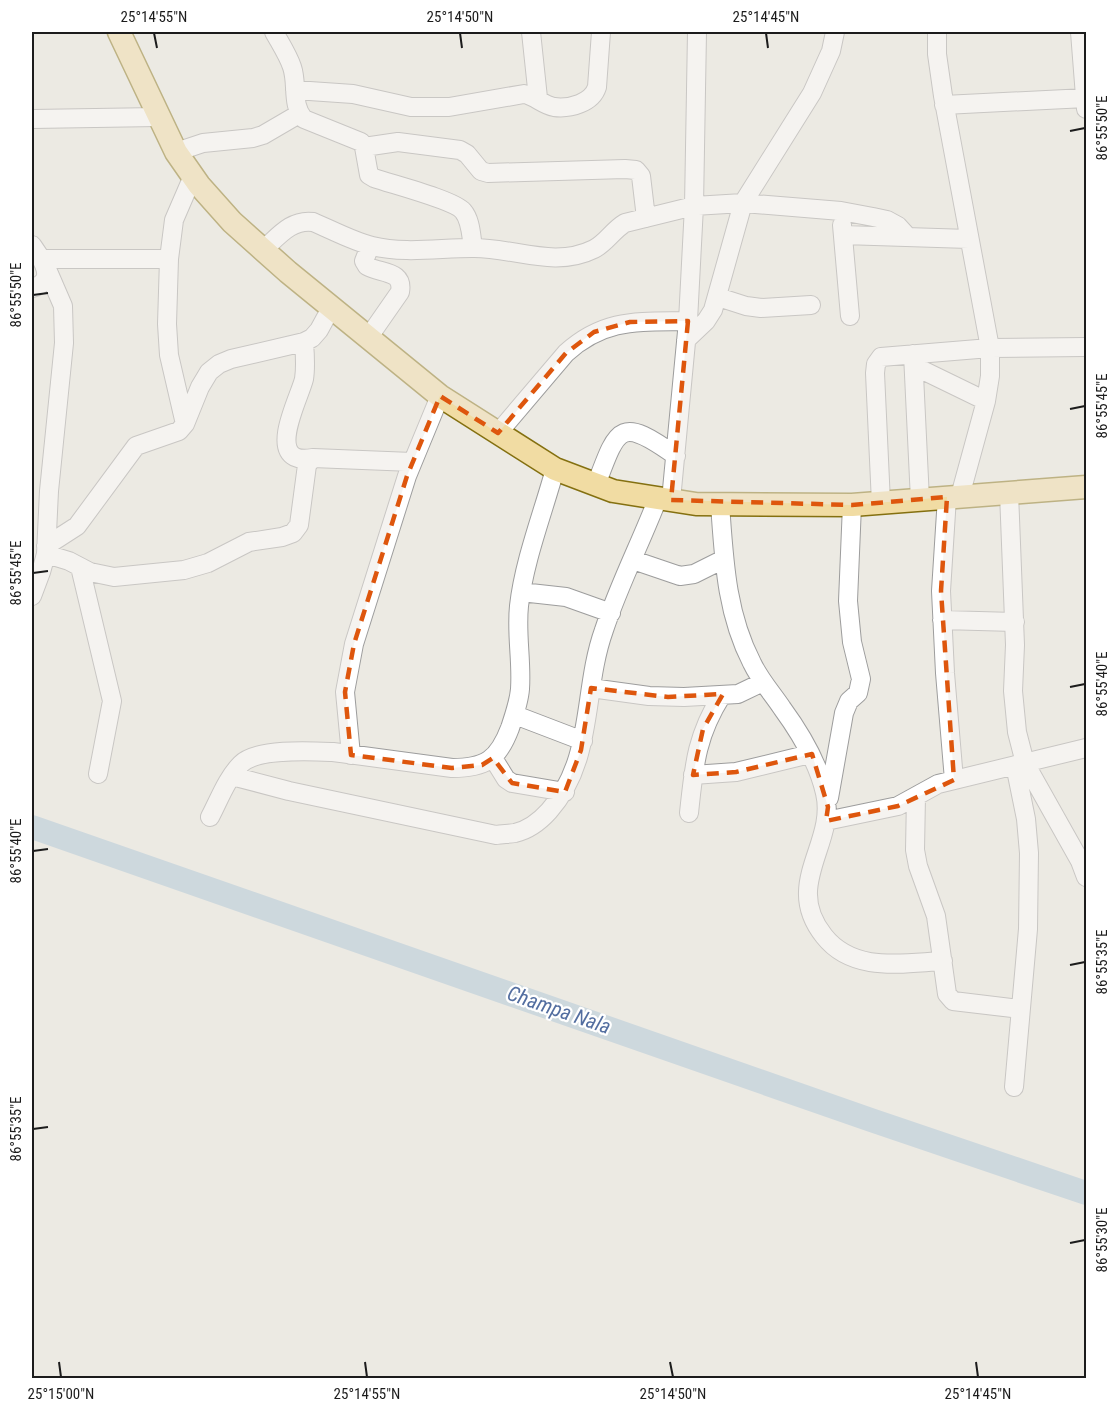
<svg xmlns="http://www.w3.org/2000/svg" width="1118" height="1410" viewBox="0 0 1118 1410" font-family="'Roboto Condensed',sans-serif">
<style>
.lines{fill:none;stroke-linecap:round;stroke-linejoin:round}
.river{stroke:#a7c4d5;stroke-width:24}
.minor-casing{stroke:#9d9d9d;stroke-width:20}
.major-casing{stroke:#847010;stroke-width:25}
.minor{stroke:#fff;stroke-width:18}
.major{stroke:#f1dca3;stroke-width:22}
.marked{fill:none;stroke:#de560d;stroke-width:4.5;stroke-dasharray:12 8;stroke-linejoin:round}
.ticks{fill:none;stroke:#1c1c1c;stroke-width:2}
.labels{text-anchor:middle;stroke-width:4.5;stroke-linejoin:round;paint-order:stroke}
.water-label{font-size:21px;font-style:italic;fill:#536ea0;stroke:#fff}
.neatline{fill:none;stroke:#1c1c1c;stroke-width:2}
.ticks-label{font-size:15px;text-anchor:middle;fill:#1c1c1c}
</style>
<rect width="100%" height="100%" fill="#eceae3"/>
<g class="lines">
<path class="river" d="M32 827 871 1120 1086 1193"/>
<g class="minor-casing">
<path id="minor" d="M274 32C280 43 288 55 292 67 298 84 291 105 304 119L361 142 364 147 369 175 374 178C391 184 454 200 463 211 471 220 471 236 473 247
M531 32 538 98
M937 32V54L943 96 990 348V376L986 401 960 496
M1080 32 1086 109
M295 90 353 94 411 107H449L524 94C535 96 543 105 554 107 570 109 592 103 597 87L601 32
M944 105 1086 98
M32 119 158 117
M364 147 398 142 460 150 467 154 481 171 488 173 625 169 636 170 641 176 646 218
M176 152 203 143 253 138 263 135 299 114
M842 225 850 316
M843 235 969 239
M32 245C42 259 58 281 32 288
M263 250C278 237 291 219 313 222 332 230 352 241 372 246 405 254 439 248 472 248 513 247 554 269 594 249 606 243 613 230 625 223L694 206 743 203 841 211 873 217 887 220 898 226 908 237
M42 259H169
M718 297 746 306 761 308 811 305
M368 338 400 292C404 270 381 274 367 266L364 261 370 246
M686 340 706 321 713 310 743 203 812 93 831 51 835 32
M304 342C305 355 306 367 304 379 300 396 273 446 295 457 301 460 307 459 313 458
M913 354 920 500
M914 366 986 401
M185 424 169 355 167 324 169 259 174 220 193 176
M498 433 566 353C605 318 638 322 688 321
M596 485C618 426 620 416 676 456
M1009 493 1015 645 1013 691 1017 732 1025 763 1080 861 1086 877
M947 497 941 591 945 673 954 780
M671 500 688 321 694 206 697 32
M881 503 875 373 876 364 881 357 990 348 1086 347
M720 504C724 559 726 613 752 663 760 680 772 693 782 708 801 734 818 762 825 793 837 844 782 884 824 936 853 973 902 963 943 961
M46 546 77 526 136 446 179 431 185 424 200 387 209 372 219 364 231 359 304 342 312 338 319 330 331 308
M46 554 69 561 90 572 114 577 184 570 208 563 249 542 282 537 293 533 299 525 307 465 313 458 412 462
M633 560 680 576 694 574 724 559
M80 567 112 701 98 774
M521 592 566 597 611 613
M32 596 41 572 46 554 49 491 64 343 63 306 47 269
M942 620 1015 622
M591 688 649 696 684 697 738 694 763 682
M515 715 583 741
M351 755 345 692 354 644 407 476 440 396
M493 758 506 779 512 783 565 792
M693 775 736 772 810 754
M232 776 289 791 496 835C502 834 509 834 515 833 528 830 540 821 549 811 595 759 582 691 604 630 619 585 641 542 658 498
M916 796 915 850 918 866 936 916 947 994 953 1001 1020 1009
M829 798 844 713 849 701 858 693 861 679 852 642 848 601 852 505
M689 813C694 766 696 736 722 695
M210 817C219 800 227 778 241 764 257 748 311 751 333 752L452 768C485 768 498 760 510 728 514 716 519 702 520 689 522 661 516 634 519 606 524 561 543 513 555 469
M826 821 898 806 938 784 1086 748
M1014 1087 1028 929 1029 853 1026 819 1015 765"/>
</g>
<g class="major-casing">
<path id="major" d="M119 32 176 152 199 185 232 222 288 272 440 396 555 469 613 491 696 504 852 505 1086 487"/>
</g>
<use href="#minor" class="minor"/>
<use href="#major" class="major"/>
</g>
<path d="M0 0H1118V1410H0ZM688 321 671 500 852 505 947 497 941 591 954 780 898 806 826 821 828 807 812 754 736 772 693 775 703 729 723 694 668 697 591 688 581 750 565 792 512 783 493 758 482 765 452 768 351 755 345 692 354 644 407 476 440 396 498 433 566 353 594 332 630 322Z" fill="#eceae3" fill-opacity=".55" fill-rule="evenodd"/>
<path class="marked" d="M688 321 671 500 852 505 947 497 941 591 954 780 898 806 826 821 828 807 812 754 736 772 693 775 703 729 723 694 668 697 591 688 581 750 565 792 512 783 493 758 482 765 452 768 351 755 345 692 354 644 407 476 440 396 498 433 566 353 594 332 630 322Z"/>
<path class="ticks" d="M154 33 157 48M460 33 462 48M766 33 768 48M1070 131 1085 128M33 295 48 293M1070 409 1085 406M33 573 48 571M1070 687 1085 684M33 851 48 849M1070 965 1085 962M33 1129 48 1127M1070 1243 1085 1240M59 1362 61 1377M365 1362 367 1377M670 1362 673 1377M976 1362 978 1377"/>
<g class="labels">
<g class="water-label">
<text transform="translate(559 1010) rotate(19)" y="7">Champa Nala</text>
</g>
</g>
<rect width="1118" height="1410" fill="none" stroke="#ffffff" stroke-width="66"/>
<rect x="33" y="33" width="1052" height="1344" class="neatline"/>
<g class="ticks-label">
<text x="154" y="22">25°14'55"N</text>
<text x="460" y="22">25°14'50"N</text>
<text x="766" y="22">25°14'45"N</text>
<text transform="translate(1102 128) rotate(-90)" y="5">86°55'50"E</text>
<text transform="translate(16 295) rotate(-90)" y="5">86°55'50"E</text>
<text transform="translate(1102 406) rotate(-90)" y="5">86°55'45"E</text>
<text transform="translate(16 573) rotate(-90)" y="5">86°55'45"E</text>
<text transform="translate(1102 684) rotate(-90)" y="5">86°55'40"E</text>
<text transform="translate(16 851) rotate(-90)" y="5">86°55'40"E</text>
<text transform="translate(1102 962) rotate(-90)" y="5">86°55'35"E</text>
<text transform="translate(16 1129) rotate(-90)" y="5">86°55'35"E</text>
<text transform="translate(1102 1240) rotate(-90)" y="5">86°55'30"E</text>
<text x="61" y="1399">25°15'00"N</text>
<text x="367" y="1399">25°14'55"N</text>
<text x="673" y="1399">25°14'50"N</text>
<text x="978" y="1399">25°14'45"N</text>
</g>
</svg>
